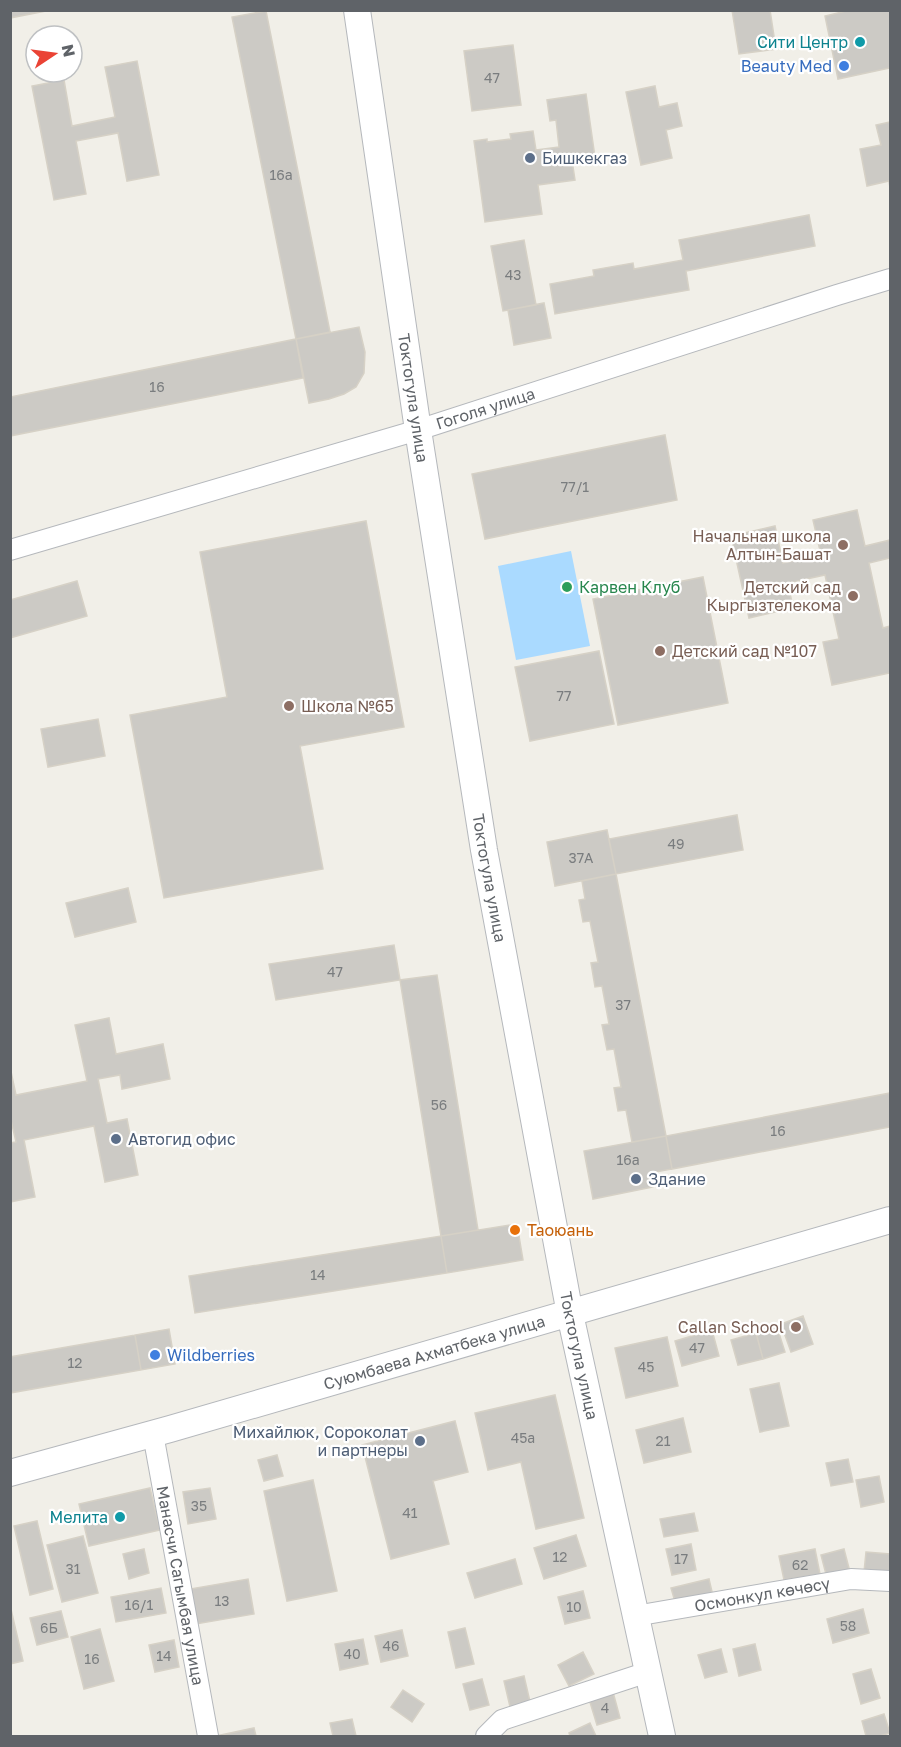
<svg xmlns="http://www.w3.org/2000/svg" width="901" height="1747" viewBox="0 0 901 1747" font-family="'Golos Text',sans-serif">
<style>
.water{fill:#aadaff}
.building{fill:#cccac5;stroke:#d6d1c6;stroke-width:1.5}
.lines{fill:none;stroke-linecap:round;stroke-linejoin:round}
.minor-casing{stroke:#b5b8bc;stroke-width:22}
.tertiary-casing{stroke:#b5b8bc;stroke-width:28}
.minor{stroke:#fff;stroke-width:20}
.tertiary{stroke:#fff;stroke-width:26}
.culture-dot{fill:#0f9aa8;stroke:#fff;stroke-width:2}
.shop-dot{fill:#3f7fe0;stroke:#fff;stroke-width:2}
.service-dot{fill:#5c6f8a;stroke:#fff;stroke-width:2}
.education-dot{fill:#8d6e63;stroke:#fff;stroke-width:2}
.leisure-dot{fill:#2e9e5b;stroke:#fff;stroke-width:2}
.food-dot{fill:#e8710a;stroke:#fff;stroke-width:2}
.labels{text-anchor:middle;stroke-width:4.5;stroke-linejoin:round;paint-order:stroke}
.number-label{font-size:14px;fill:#7a7d7f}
.culture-label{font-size:16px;fill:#0d838f;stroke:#fff;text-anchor:end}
.shop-label{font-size:16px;fill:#366cbe;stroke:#fff;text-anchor:end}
.service-label{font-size:16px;fill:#4e5e75;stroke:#fff;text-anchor:start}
.street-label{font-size:16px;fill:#5f6368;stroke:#fff}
.education-label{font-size:16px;fill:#785e54;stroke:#fff;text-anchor:end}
.leisure-label{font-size:16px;fill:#27864d;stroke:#fff;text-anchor:start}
.food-label{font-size:16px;fill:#c56008;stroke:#fff;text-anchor:start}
</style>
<rect width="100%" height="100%" fill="#f1efe8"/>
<path class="water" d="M571 551 590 646 516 660 498 566Z"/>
<path class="building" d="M10 10H51L10 18Z
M732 10H770L776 49 739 54Z
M850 10H890V68L838 79 825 16Z
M266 11 330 332 296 339 232 17Z
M513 45 521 105 472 111 464 51Z
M137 61 159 175 127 181 118 133 76 141 86 194 54 200 32 86 64 80 72 126 115 117 105 67Z
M655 86 659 107 677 103 682 126 666 130 672 158 641 165 626 92Z
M586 94 595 157 572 160 575 180 538 185 542 214 485 222 474 141 487 139V142L511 139 510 134 533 131 536 150 559 147 556 120 550 121 547 100Z
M890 122V188L889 181 867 186 860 149 881 145 876 125Z
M809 215 815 246 686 271 689 290 555 314 550 284 594 276 593 270 633 263 634 269 683 260 679 240Z
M524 240 536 305 503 311 491 246Z
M544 303 551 338 514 345 508 310Z
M359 327 365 352 364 373 356 387 344 394 329 399 309 403 296 339Z
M296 339 303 378 10 436V397Z
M665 435 677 500 485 539 472 474Z
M857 510 865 546 890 540V558L869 563 883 628 890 626V673L832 685 823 642 839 639 825 575 788 583 793 608 749 618 731 536 775 526 783 563 821 555 813 520Z
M366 521 404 727 300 746 323 869 164 898 130 715 227 697 200 552Z
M703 577 728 703 618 725 593 599Z
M77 581 87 616 10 638V600Z
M599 651 614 724 530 741 515 667Z
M98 719 105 756 48 767 41 729Z
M737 815 743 850 616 874 609 839Z
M607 830 616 874 555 886 547 842Z
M616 874 666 1136 632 1142 626 1110 618 1111 614 1088 621 1087 614 1049 607 1050 602 1025 609 1024 602 986 595 987 591 963 598 962 590 921 583 922 579 900 585 899 582 881Z
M128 888 136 922 75 937 66 903Z
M394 945 400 980 276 1000 269 964Z
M437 975 478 1230 441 1236 400 980Z
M109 1018 116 1054 163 1044 170 1079 122 1089 120 1075 98 1079 107 1123 127 1119 138 1175 105 1182 94 1126 24 1140 35 1197 10 1202V1143L16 1142 10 1116V1067L16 1095 87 1081 75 1025Z
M890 1093V1127L672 1169 666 1136Z
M666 1136 672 1169 650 1173 653 1187 593 1199 584 1151Z
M517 1224 523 1260 447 1273 441 1236Z
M441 1236 447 1273 195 1313 189 1276Z
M803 1316 813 1344 791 1352 781 1324Z
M777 1327 785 1352 763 1359 756 1333Z
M169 1329 175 1364 141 1370 135 1335Z
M712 1330 719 1356 682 1366 675 1341Z
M756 1333 763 1359 738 1365 731 1340Z
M135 1335 141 1370 10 1393V1357Z
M667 1337 678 1386 626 1398 615 1348Z
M779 1383 789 1426 760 1432 750 1389Z
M555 1395 584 1518 536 1529 521 1462 488 1470 475 1413Z
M683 1418 691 1452 644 1463 636 1430Z
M455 1421 468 1472 433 1481 449 1544 391 1559 362 1445Z
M277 1455 283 1476 264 1481 258 1460Z
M848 1459 853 1482 831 1486 826 1463Z
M879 1476 884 1502 861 1507 856 1480Z
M313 1480 337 1591 287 1601 264 1491Z
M150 1488 160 1530 89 1546 79 1504Z
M210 1488 216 1519 188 1524 183 1492Z
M694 1513 698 1531 664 1537 660 1519Z
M37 1521 53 1589 30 1595 14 1526Z
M576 1535 586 1566 544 1579 534 1548Z
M83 1536 98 1593 62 1602 47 1545Z
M691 1544 696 1570 672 1575 666 1549Z
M144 1549 149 1573 129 1579 123 1554Z
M815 1549 820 1574 784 1580 779 1556Z
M844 1549 850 1572 827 1578 821 1555Z
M866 1552 890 1554V1575L864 1572Z
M515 1559 522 1584 475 1598 467 1573Z
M248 1579 254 1614 196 1624 190 1589Z
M709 1579 713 1596 676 1605 671 1588Z
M161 1588 166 1613 116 1622 111 1597Z
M583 1591 590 1618 565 1624 558 1597Z
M10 1605 23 1661 10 1664Z
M863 1609 869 1633 833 1643 827 1619Z
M61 1611 68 1637 37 1645 30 1618Z
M465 1628 474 1664 456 1668 448 1632Z
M100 1629 114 1681 84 1689 71 1637Z
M402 1630 408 1656 381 1662 375 1636Z
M363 1639 368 1664 340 1670 335 1644Z
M174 1640 179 1667 155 1672 149 1645Z
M755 1644 761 1670 739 1676 733 1649Z
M721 1649 727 1672 705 1678 698 1655Z
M583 1652 594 1674 569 1686 558 1665Z
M871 1669 880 1698 861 1704 853 1674Z
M524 1676 531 1706 511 1711 504 1681Z
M482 1679 489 1705 470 1710 463 1684Z
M403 1690 424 1704 412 1722 391 1707Z
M613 1692 620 1718 597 1725 589 1699Z
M884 1714 890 1733 880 1736H866L862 1721Z
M352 1719 356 1736H333L330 1723Z
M590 1723 596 1736H570L569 1733Z
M254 1728 256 1736H216Z"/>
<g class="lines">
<g class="minor-casing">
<g id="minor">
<path id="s1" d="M10 550 418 430 837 295 890 279"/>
<path id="s2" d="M153 1434 208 1736"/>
<path id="s3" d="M635 1616 851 1579 890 1581"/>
<path d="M486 1736 502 1720 648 1672"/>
</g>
</g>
<g class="tertiary-casing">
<g id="tertiary">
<path id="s4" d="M357 10 418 430 484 850 570 1314 662 1736"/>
<path id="s5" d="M10 1473 170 1429 890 1220"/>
</g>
</g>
<use href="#minor" class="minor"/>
<use href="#tertiary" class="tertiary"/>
</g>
<g class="culture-dot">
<circle cx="860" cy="42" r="6"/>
<circle cx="120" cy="1517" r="6"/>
</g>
<g class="shop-dot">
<circle cx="844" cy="66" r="6"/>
<circle cx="155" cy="1355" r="6"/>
</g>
<g class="service-dot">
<circle cx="530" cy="158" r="6"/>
<circle cx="116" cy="1139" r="6"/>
<circle cx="636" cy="1179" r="6"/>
<circle cx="420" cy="1441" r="6"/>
</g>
<g class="education-dot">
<circle cx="843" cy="545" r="6"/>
<circle cx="853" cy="596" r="6"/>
<circle cx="660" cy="651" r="6"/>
<circle cx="289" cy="706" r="6"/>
<circle cx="796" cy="1327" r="6"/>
</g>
<circle class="leisure-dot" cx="567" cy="587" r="6"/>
<circle class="food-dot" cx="515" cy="1230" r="6"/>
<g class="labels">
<g class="number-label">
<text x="492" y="83">47</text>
<text x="281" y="180">16а</text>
<text x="513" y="280">43</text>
<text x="157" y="392">16</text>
<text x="575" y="492">77/1</text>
<text x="564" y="701">77</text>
<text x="676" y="849">49</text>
<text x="581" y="863">37А</text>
<text x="335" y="977">47</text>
<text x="623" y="1010">37</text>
<text x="439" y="1110">56</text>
<text x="778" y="1136">16</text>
<text x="628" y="1165">16а</text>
<text x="318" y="1280">14</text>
<text x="697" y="1353">47</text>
<text x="75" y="1368">12</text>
<text x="646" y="1372">45</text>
<text x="523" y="1443">45а</text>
<text x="663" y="1446">21</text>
<text x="199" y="1511">35</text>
<text x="410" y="1518">41</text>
<text x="560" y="1562">12</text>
<text x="681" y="1564">17</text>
<text x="800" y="1570">62</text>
<text x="73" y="1574">31</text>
<text x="222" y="1606">13</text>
<text x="139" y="1610">16/1</text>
<text x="574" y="1612">10</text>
<text x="848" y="1631">58</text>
<text x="49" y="1633">6Б</text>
<text x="391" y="1651">46</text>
<text x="352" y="1659">40</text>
<text x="164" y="1661">14</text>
<text x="92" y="1664">16</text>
<text x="605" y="1713">4</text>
</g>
<g class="culture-label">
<text x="848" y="48">Сити Центр</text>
<text x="108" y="1523">Мелита</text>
</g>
<g class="shop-label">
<text x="832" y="72">Beauty Med</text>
<text x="167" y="1361" text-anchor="start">Wildberries</text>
</g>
<g class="service-label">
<text x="542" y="164">Бишкекгаз</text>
<text x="128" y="1145">Автогид офис</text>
<text x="648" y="1185">Здание</text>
<text x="408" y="1438" text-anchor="end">Михайлюк, Сороколат<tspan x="408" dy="18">и партнеры</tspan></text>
</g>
<g class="street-label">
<text dy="6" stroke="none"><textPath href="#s4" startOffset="392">Токтогула улица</textPath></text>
<text dy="6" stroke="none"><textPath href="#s1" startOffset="496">Гоголя улица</textPath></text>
<text dy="6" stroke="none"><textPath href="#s4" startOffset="878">Токтогула улица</textPath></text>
<text dy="6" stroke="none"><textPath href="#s5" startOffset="441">Суюмбаева Ахматбека улица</textPath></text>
<text dy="6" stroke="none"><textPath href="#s4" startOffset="1364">Токтогула улица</textPath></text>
<text dy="6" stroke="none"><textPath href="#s2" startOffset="154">Манасчи Сагымбая улица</textPath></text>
<text dy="6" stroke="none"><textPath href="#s3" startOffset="129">Осмонкул көчөсү</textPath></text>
</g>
<g class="education-label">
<text x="831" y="542">Начальная школа<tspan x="831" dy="18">Алтын-Башат</tspan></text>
<text x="841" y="593">Детский сад<tspan x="841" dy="18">Кыргызтелекома</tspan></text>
<text x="672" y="657" text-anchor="start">Детский сад №107</text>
<text x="301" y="712" text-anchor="start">Школа №65</text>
<text x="784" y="1333">Callan School</text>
</g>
<g class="leisure-label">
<text x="579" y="593">Карвен Клуб</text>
</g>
<g class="food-label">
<text x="527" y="1236">Таоюань</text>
</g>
</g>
<rect width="901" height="1747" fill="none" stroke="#5f6368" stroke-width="24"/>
<g transform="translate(54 54) rotate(77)"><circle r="28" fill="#ffffff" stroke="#bfc1c3" stroke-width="1.5"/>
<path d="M0-4.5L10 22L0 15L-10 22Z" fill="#ea4335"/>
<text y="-9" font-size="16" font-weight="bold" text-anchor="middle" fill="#5f6368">N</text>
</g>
</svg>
